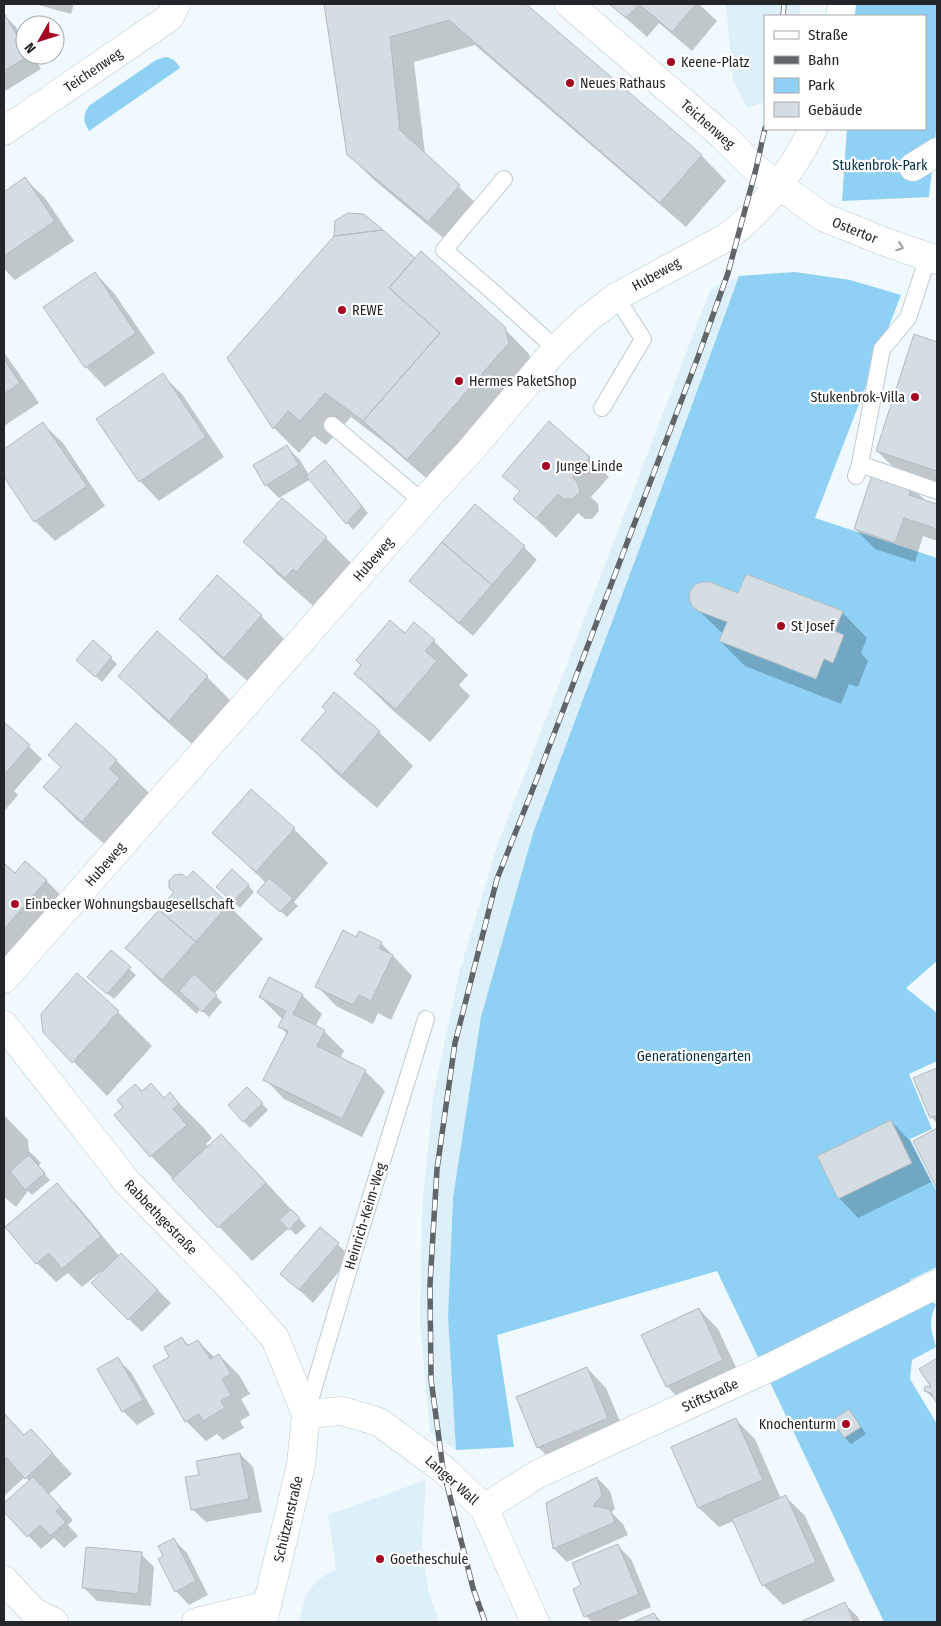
<svg xmlns="http://www.w3.org/2000/svg" width="941" height="1626" viewBox="0 0 941 1626" font-family="'Fira Sans Condensed',sans-serif">
<style>
.built{fill:#ddeff9}
.green{fill:#8fd1f4}
.shadow{fill:#0003}
.building{fill:#d3dde3;stroke:#b0babf}
.lines{fill:none;stroke-linecap:round;stroke-linejoin:round}
.lane-casing{stroke:#bfc9cf;stroke-width:18}
.street-casing{stroke:#bfc9cf;stroke-width:29}
.secondary-casing{stroke:#bfc9cf;stroke-width:29}
.lane{stroke:#fff;stroke-width:16}
.street{stroke:#fff;stroke-width:28}
.secondary{stroke:#fff;stroke-width:28}
.rail-casing{stroke:#5f6568;stroke-width:5.5}
.rail{stroke:#fff;stroke-width:4;stroke-dasharray:11;stroke-linecap:butt}
.oneway{stroke:#9c9d9e}
.poi-dot{fill:#a30623;stroke:#fff;stroke-width:2}
.labels{text-anchor:middle;stroke-width:4.5;stroke-linejoin:round;paint-order:stroke}
.poi-label{font-size:14px;fill:#222628;stroke:#fff;text-anchor:start}
.street-label{font-size:14px;fill:#222628;stroke:#fff}
.park-label{font-size:14px;fill:#022f42;stroke:#fff}
</style>
<rect width="100%" height="100%" fill="#f0f9fe"/>
<path class="built" d="M726 4H800V16H765V102L747 108 733 80Z
M739 276 643 539 453 1198 448 1316 456 1450 430 1432 420 1323 422 1207 434 1092 460 970 496 849 711 288Z
M426 1480 422 1544 428 1590 439 1622H299L306 1595 317 1580 336 1569 328 1515Z"/>
<path class="green" d="M856 4H937V121L929 197 842 201 847 129H925V16H855Z
M165 57C173 58 176 61 180 68L89 131C83 121 82 115 90 105L156 60Z
M795 272 850 280 901 295 815 518 937 558V961L906 988 937 1013V1061L909 1074 932 1129 910 1139 937 1192V1267L910 1280 936 1305C928 1321 931 1330 936 1347L912 1360 910 1379 937 1424V1622H884L717 1271 497 1335 514 1447 456 1450 448 1316 453 1198 481 1017 533 833 643 539 739 276Z"/>
<path class="shadow" d="M35 4H74L71 14Z
M325 4H524L701 155 726 181 686 227 475 45 414 62 425 154 484 211 454 247 374 180 349 155Z
M610 4H699L717 21 692 51 659 23 647 37Z
M4 15 16 27 25 42V55H33L41 69 5 91 4 90Z
M25 179 45 198 74 241 15 280 4 269V193Z
M95 273 114 293 155 353 105 387 86 367Z
M504 328 529 354 533 368 433 484 389 446 351 417 326 445 314 436 299 453 274 428 229 358Z
M915 336 937 343V484L897 471 877 451Z
M4 352 39 403 4 426Z
M162 375 182 394 224 457 159 501 140 481Z
M549 423 589 458 609 477 591 497 598 504 599 511 592 519H585L578 513 556 538 515 499 521 492 504 476Z
M43 424 63 443 105 506 55 541 35 521 4 475V450Z
M287 447 300 460 309 475 325 462 368 513 353 530 311 479 279 498 266 485Z
M911 487 927 502 937 506V541L923 536 915 562 875 549 855 529Z
M475 506 524 547 537 560 473 636 424 594 410 581Z
M326 538 360 572 319 611 279 576 245 542Z
M738 595 842 612 867 638 861 653 868 661 858 687 849 684 841 704 745 666 720 641 723 634 693 605Z
M261 616 295 650 259 691 215 653 181 619Z
M157 633 207 677 241 711 203 754 154 710 120 676Z
M405 635 434 641 468 675 459 685 470 696 430 742 390 708 356 674Z
M111 658 117 664 102 682 84 666Z
M328 711 379 732 413 766 377 808 337 774 303 740Z
M4 723 42 759 14 791 18 795 5 810 4 808Z
M76 725 117 761 151 795 117 855 78 821 44 787 62 767Z
M251 791 294 829 328 863 294 902 298 906 287 917 265 898 266 883 214 833Z
M4 865 15 875 46 880 71 906 4 960Z
M193 873 228 905 263 939 214 994 222 1002 209 1017 200 1009 197 1014 161 982 127 948Z
M248 885 254 892 240 908 224 894Z
M357 938 381 943 412 976 391 1020 378 1013 373 1024 336 1006 317 986Z
M111 952 136 975 114 999 95 983Z
M302 995 322 1014 315 1027 324 1031 344 1051 340 1058 365 1071 385 1091 362 1137 284 1099 265 1079 287 1034 280 1026 284 1019 280 1017 260 997Z
M118 1012 152 1046 107 1096 45 1032Z
M937 1069V1123L931 1117 915 1079Z
M151 1085 165 1099 170 1094 204 1128 212 1138 206 1144 209 1147 221 1136 255 1170 306 1226 296 1235 289 1228 252 1261 151 1156 142 1092Z
M247 1088 268 1110 250 1128 229 1105Z
M4 1115 28 1140 29 1151 41 1163 38 1166 50 1180 32 1195 28 1191 16 1207 4 1197Z
M891 1121 910 1141 931 1182 858 1218 839 1198Z
M937 1130V1186L914 1141Z
M56 1185 76 1204 119 1256 121 1254 171 1303 142 1332 92 1283 103 1273 102 1271 82 1287 68 1273 56 1282 37 1263Z
M321 1229 351 1257 313 1303 282 1274Z
M699 1309 718 1329 742 1380 686 1406 667 1386Z
M181 1338 190 1346 198 1341 215 1358 219 1355 239 1375 250 1394 241 1399 250 1415 240 1421 244 1428 223 1440 217 1434 206 1441 186 1421 171 1357Z
M117 1359 131 1372 155 1414 137 1425 123 1411 99 1370Z
M937 1359V1402L935 1398 932 1397 925 1391 933 1389 921 1370Z
M587 1368 606 1388 627 1438 558 1467 538 1447Z
M849 1411 855 1417 866 1434 851 1444 845 1438 834 1421Z
M4 1414 25 1436 31 1430 72 1474 49 1494 73 1520 68 1525 78 1536 64 1548 54 1538 41 1549 4 1510V1505L30 1482 25 1477 4 1496Z
M736 1420 755 1439 781 1499 786 1497 805 1516 835 1581 783 1605 763 1585 734 1521 719 1527 699 1508 673 1447Z
M240 1454 253 1467 262 1512 206 1522 192 1509 201 1476Z
M597 1478 610 1491 615 1509 611 1512 623 1524 628 1535 567 1562 554 1549 547 1504Z
M173 1539 187 1553 208 1595 189 1605 176 1591 165 1557Z
M617 1545 631 1559 651 1607 615 1622H592L586 1616 583 1585Z
M141 1554 154 1567 151 1606 97 1601 84 1588Z
M845 1604 858 1617 860 1622H803Z
M654 1614 662 1622H636Z"/>
<path class="building" d="M324 4H526L702 155 660 203 449 20 390 37 400 130 460 185 428 222 347 155Z
M609 4H696L672 32 639 4 626 18Z
M4 13 25 49V55L29 56 4 71Z
M25 177 55 221 4 256V192Z
M348 213 364 214 383 230 334 236 335 221Z
M383 230 415 258 389 288 440 333 363 421 325 393 300 421 288 411 273 429 227 358 334 236Z
M421 251 505 327 509 343 407 460 363 421 440 333 389 288Z
M95 272 136 333 85 368 43 307Z
M914 334 937 342V471L876 451Z
M4 359 20 383 4 394Z
M163 373 206 437 139 482 96 419Z
M549 421 590 457 572 477 578 483 580 492 572 499H564L558 494 536 519 513 499 520 491 502 476Z
M43 422 87 486 34 522 4 477V449Z
M287 445 299 465 265 486 253 465Z
M325 460 362 506 346 524 306 476Z
M873 472 912 486 909 495 937 504V529L904 518 895 543 854 529Z
M282 498 327 537 296 572 293 569 285 578 243 542Z
M475 504 525 546 492 585 442 542Z
M442 542 492 585 459 623 409 581Z
M746 574 843 611 835 631 844 635 833 663 824 659 816 679 719 641 727 622 698 611 692 606 689 599 690 591 694 585 702 582H710L738 593Z
M217 575 262 615 224 658 179 619Z
M390 620 405 633 414 622 435 640 425 651 437 661 396 709 354 674 361 665 356 660Z
M157 631 208 676 169 721 118 676Z
M93 640 112 657 95 677 76 660Z
M334 692 380 731 342 775 301 740 326 711 322 707Z
M4 722 30 745 4 775Z
M76 723 117 760 110 769 120 778 82 822 43 787 61 767 48 755Z
M251 789 295 828 256 872 212 833Z
M25 861 47 880 4 929V863L15 873Z
M232 869 249 885 233 902 216 887Z
M193 871 229 904 196 942 159 910 174 892 169 888V881L174 875 182 874 187 878Z
M269 878 293 898 280 912 257 892Z
M159 910 196 942 162 980 125 948Z
M343 930 356 937 359 931 382 942 379 948 393 955 371 1001 359 995 353 1005 315 987Z
M111 950 131 967 107 994 87 977Z
M77 973 119 1011 72 1063 43 1032 41 1014Z
M194 974 217 995 202 1012 179 991Z
M269 977 303 994 293 1014 325 1030 317 1046 366 1070 342 1119 263 1080 288 1031 278 1027 286 1011 259 997Z
M937 1068V1115L930 1118 913 1078Z
M151 1083 164 1098 170 1092 179 1104 173 1109 187 1125 150 1157 114 1115 123 1107 117 1100 135 1084 142 1091Z
M247 1087 263 1103 243 1122 228 1105Z
M891 1120 912 1163 838 1199 817 1156Z
M937 1128V1189L913 1141Z
M221 1134 266 1183 218 1228 172 1179Z
M29 1155 45 1173 25 1190 10 1171Z
M57 1183 101 1236 62 1269 49 1253 36 1264 5 1227Z
M291 1209 300 1218 289 1230 279 1220Z
M320 1227 339 1243 299 1290 280 1274Z
M121 1253 158 1290 128 1320 91 1283Z
M699 1308 723 1360 666 1387 641 1335Z
M182 1337 187 1346 198 1340 210 1359 219 1354 231 1374 222 1379 231 1395 221 1401 225 1408 203 1421 199 1414 185 1422 153 1366 169 1357 164 1347Z
M118 1357 143 1400 122 1412 97 1369Z
M937 1358V1404L931 1393 924 1391 925 1386 931 1387 919 1369Z
M587 1367 608 1418 537 1448 516 1397Z
M849 1409 861 1427 844 1438 832 1420Z
M4 1413 24 1435 31 1429 53 1453 25 1479 6 1457 4 1459Z
M736 1418 763 1480 698 1508 671 1447Z
M240 1453 249 1499 191 1510 185 1477 199 1475 196 1461Z
M33 1477 61 1507 56 1511 66 1522 50 1536 40 1525 27 1537 4 1512V1503Z
M597 1477 602 1495 593 1506 610 1509 615 1522 553 1549 546 1503Z
M786 1495 816 1562 762 1586 732 1519Z
M174 1538 196 1581 175 1592 158 1559 163 1556 158 1546Z
M618 1544 639 1594 584 1617 573 1589 581 1585 572 1563Z
M86 1547 142 1552 138 1594 82 1588Z
M845 1602 854 1622H800Z
M654 1613 659 1622H633Z"/>
<g class="lines">
<g class="lane-casing">
<path id="lane" d="M504 179 444 250 492 291 556 349
M602 408 643 339 616 297
M332 425 423 502
M860 464 937 491
M856 476 860 464 882 349 908 318 928 257
M306 1414 356 1245 426 1019"/>
</g>
<g class="street-casing">
<path id="street" d="M569 4 724 137 756 169 823 217 885 242 937 260
M4 131 170 17 176 4
M913 167 937 152
M306 1414 342 1411 379 1422 443 1469 484 1508 535 1622
M484 1508 538 1474 771 1367 937 1284
M4 1580 34 1612 54 1622
M196 1622 267 1605"/>
</g>
<g class="secondary-casing">
<path id="secondary" d="M840 16 842 4
M4 979 423 502 469 452 556 349 586 320 616 297 727 237C766 208 792 171 813 129
M4 1025 128 1183 227 1284 275 1338 306 1414 301 1465 263 1622"/>
</g>
<use href="#lane" class="lane"/>
<use href="#street" class="street"/>
<use href="#secondary" class="secondary"/>
<g class="rail-casing">
<path id="rail" d="M783 16 784 4
M485 1622 473 1588 443 1469 431 1379 430 1284 437 1169 455 1043 497 879 538 776 698 357 728 273 756 169 765 128"/>
</g>
<use href="#rail" class="rail"/>
</g>
<defs><path id="oneway-chevron" d="M-2-3.5L2.5 0L-2 3.5" fill="none" stroke-width="1.6" stroke-linecap="round" stroke-linejoin="round" transform="scale(1.25)"/></defs>
<use class="oneway" href="#oneway-chevron" transform="translate(900 247) rotate(19)"/>
<g class="poi-dot">
<circle cx="671" cy="62" r="5"/>
<circle cx="570" cy="83" r="5"/>
<circle cx="342" cy="310" r="5"/>
<circle cx="459" cy="381" r="5"/>
<circle cx="915" cy="397" r="5"/>
<circle cx="546" cy="466" r="5"/>
<circle cx="781" cy="626" r="5"/>
<circle cx="15" cy="904" r="5"/>
<circle cx="846" cy="1424" r="5"/>
<circle cx="380" cy="1559" r="5"/>
</g>
<g class="labels">
<g class="poi-label">
<text x="681" y="67">Keene-Platz</text>
<text x="580" y="88">Neues Rathaus</text>
<text x="352" y="315">REWE</text>
<text x="469" y="386">Hermes PaketShop</text>
<text x="905" y="402" text-anchor="end">Stukenbrok-Villa</text>
<text x="556" y="471">Junge Linde</text>
<text x="791" y="631">St Josef</text>
<text x="25" y="909">Einbecker Wohnungsbaugesellschaft</text>
<text x="836" y="1429" text-anchor="end">Knochenturm</text>
<text x="390" y="1564">Goetheschule</text>
</g>
<g class="street-label">
<text transform="translate(93 70) rotate(-34)" y="5">Teichenweg</text>
<text transform="translate(708 124) rotate(41)" y="5">Teichenweg</text>
<text transform="translate(855 230) rotate(22)" y="5">Ostertor</text>
<text transform="translate(656 274) rotate(-29)" y="5">Hubeweg</text>
<text transform="translate(373 559) rotate(-49)" y="5">Hubeweg</text>
<text transform="translate(105 864) rotate(-49)" y="5">Hubeweg</text>
<text transform="translate(365 1216) rotate(-73)" y="5">Heinrich-Keim-Weg</text>
<text transform="translate(161 1217) rotate(46)" y="5">Rabbethgestraße</text>
<text transform="translate(710 1395) rotate(-25)" y="5">Stiftstraße</text>
<text transform="translate(452 1480) rotate(42)" y="5">Langer Wall</text>
<text transform="translate(288 1519) rotate(-77)" y="5">Schützenstraße</text>
</g>
<g class="park-label">
<text x="880" y="170">Stukenbrok-Park</text>
<text x="694" y="1061">Generationengarten</text>
</g>
</g>
<rect width="941" height="1626" fill="none" stroke="#222628" stroke-width="10"/>
<rect x="764" y="15" width="162" height="115" fill="#ffffff" stroke="#a7a8a9"/>
<rect x="774" y="31" width="25" height="8" fill="#ffffff" stroke="#a7a8a9"/>
<text x="808" y="40" font-size="15" fill="#222628">Straße</text>
<rect x="774" y="56" width="25" height="8" fill="#5f6568" stroke="#a7a8a9"/>
<text x="808" y="65" font-size="15" fill="#222628">Bahn</text>
<rect x="774" y="78" width="25" height="15" fill="#8fd1f4" stroke="#a7a8a9"/>
<text x="808" y="90" font-size="15" fill="#222628">Park</text>
<rect x="774" y="102" width="25" height="15" fill="#d3dde3" stroke="#a7a8a9"/>
<text x="808" y="115" font-size="15" fill="#222628">Gebäude</text>
<g transform="translate(40 40) rotate(231)"><circle r="24" fill="#ffffff" stroke="#a7a8a9"/>
<path d="M0-4L9 19L0 12L-9 19Z" fill="#a30623"/>
<text y="-8" font-size="14" font-weight="bold" text-anchor="middle" fill="#222628">N</text>
</g>
</svg>
